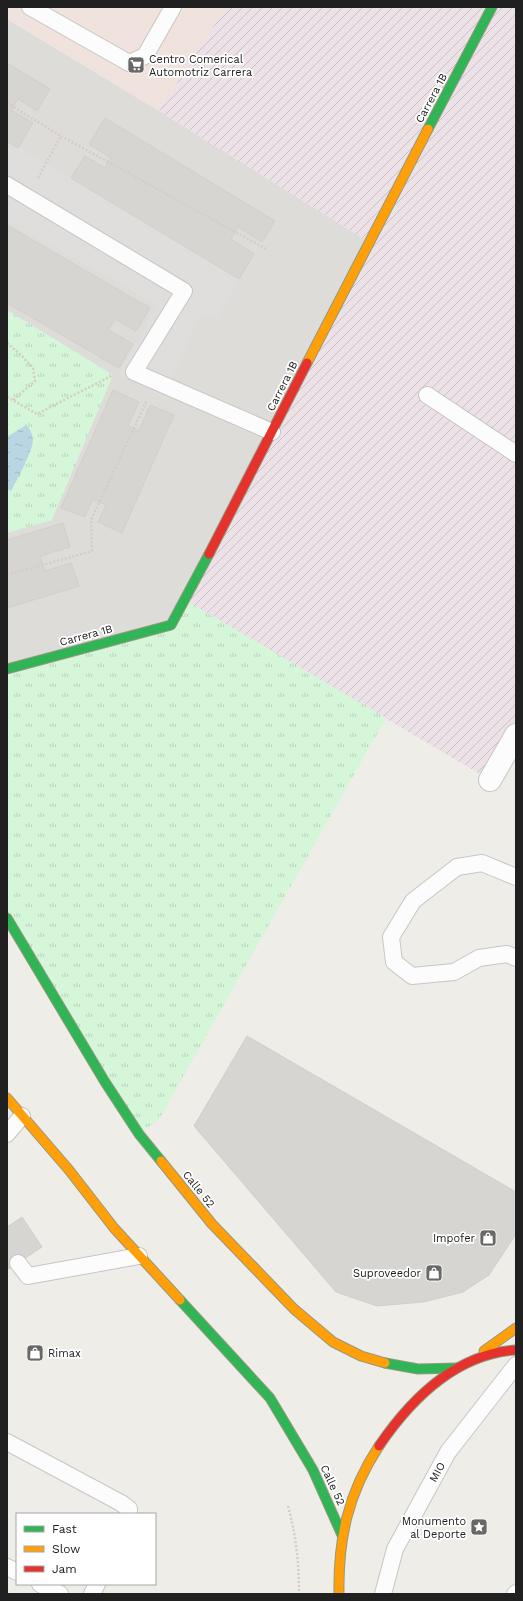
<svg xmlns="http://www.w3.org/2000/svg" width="523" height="1601" viewBox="0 0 523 1601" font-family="'Work Sans',sans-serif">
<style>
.residential{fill:#dddcd9}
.commercial{fill:#f0e2dd}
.industrial{fill:url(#industrial-furrows)}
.park{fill:url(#park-tufts)}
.parking{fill:#dfdedc}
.water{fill:url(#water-ripples)}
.building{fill:#d6d5d1;stroke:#d2cfc9}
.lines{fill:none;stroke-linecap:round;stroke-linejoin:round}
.lane-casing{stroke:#c7c6c4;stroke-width:18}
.street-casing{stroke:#c7c6c4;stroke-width:24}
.fast-casing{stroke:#94997f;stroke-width:11}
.slow-casing{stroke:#94997f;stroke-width:11}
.jam-casing{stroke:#94997f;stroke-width:11}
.path{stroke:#d8cbc7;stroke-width:2.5;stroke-dasharray:2 2;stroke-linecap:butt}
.lane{stroke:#fcfcfc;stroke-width:16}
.street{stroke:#fcfcfc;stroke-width:22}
.fast{stroke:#30b455;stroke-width:9}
.slow{stroke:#ff9f0a;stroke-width:9}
.jam{stroke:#e5322d;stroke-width:9}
.labels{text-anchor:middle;stroke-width:3.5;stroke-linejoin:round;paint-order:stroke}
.poi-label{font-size:11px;fill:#202020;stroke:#fff;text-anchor:end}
.street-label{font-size:11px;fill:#202020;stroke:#fff}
</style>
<defs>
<pattern id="industrial-furrows" width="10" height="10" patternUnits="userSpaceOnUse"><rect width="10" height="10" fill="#ece1e6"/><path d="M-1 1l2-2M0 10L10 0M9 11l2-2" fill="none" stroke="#cac1c5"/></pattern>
<pattern id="park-tufts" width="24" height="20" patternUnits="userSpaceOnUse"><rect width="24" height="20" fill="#d5f6d9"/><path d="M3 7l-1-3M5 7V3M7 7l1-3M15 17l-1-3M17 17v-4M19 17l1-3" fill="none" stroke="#b7d3ba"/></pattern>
<pattern id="water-ripples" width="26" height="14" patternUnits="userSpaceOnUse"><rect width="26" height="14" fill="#bad6e3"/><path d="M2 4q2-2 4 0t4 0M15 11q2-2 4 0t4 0" fill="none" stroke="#a0b7c2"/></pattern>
</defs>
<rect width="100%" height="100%" fill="#eeede8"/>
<path class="residential" d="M7 19 159 111 369 242 171 625 7 669Z"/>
<path class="commercial" d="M7 7H226L159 111 7 19Z"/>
<path class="industrial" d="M226 7H516V735L490 780 185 600 369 242 159 111Z"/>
<path class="park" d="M7 310 113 375 52 520 7 533Z
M185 600 386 718 159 1119 139 1134 7 918V669L171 625Z"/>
<path class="parking" d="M7 141 71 178 239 279 217 319 201 314 177 369 159 395 118 374 157 305 7 221Z"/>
<path class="water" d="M26 425C30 429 32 433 33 439 33 451 17 480 11 491L7 489V437Z"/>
<path class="building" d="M7 63 50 89 37 111 18 99 11 110 33 123 18 148 7 141Z
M105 118 275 221 262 242 238 227 231 239 254 254 239 279 71 178 85 156 105 168 111 158 89 144Z
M7 225 150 308 136 331 115 319 108 330 133 344 119 368 7 303Z
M113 390 139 402 128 426 139 431 150 405 174 415 122 533 98 522 106 505 93 499 85 517 61 508Z
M63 523 70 547 40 556 45 571 71 563 79 586 7 608V540Z
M247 1036 516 1192V1234L489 1275 463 1292 423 1302 377 1306 336 1292 194 1126Z
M22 1217 42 1247 7 1270V1227Z"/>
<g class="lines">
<g class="lane-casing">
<path id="lane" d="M30 7 129 63 145 56 173 7
M7 185 184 291 134 372 272 432
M427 395 516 454
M516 877 482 863 457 867 413 901 391 937 394 962 412 976 454 972 479 958 507 954 516 958
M7 1134 22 1116
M18 1263 28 1276 139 1256
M7 1442 121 1503 129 1509V1514
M7 1567 17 1572
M40 1584 60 1594
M92 1594 97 1584
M383 1594 395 1549 448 1452 516 1365
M515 1594 516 1593"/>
</g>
<g class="street-casing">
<path id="street" d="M490 780 516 735"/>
</g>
<g class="fast-casing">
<path id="fast" d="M428 129 492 7
M7 669 171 625 209 554
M7 918 105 1082 139 1134 161 1161
M180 1300 270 1398 313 1470 342 1535
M385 1363 418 1369 457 1368"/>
</g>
<g class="slow-casing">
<path id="slow" d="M307 363 428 129
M7 1098 69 1170 114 1228 180 1300
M161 1161 212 1224 294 1309 333 1342 361 1356 385 1363
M484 1351 516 1328
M339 1594C338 1539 348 1493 379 1446"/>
</g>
<g class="jam-casing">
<path id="jam" d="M209 554 307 363
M379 1446C411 1399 456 1354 516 1350"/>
</g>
<path class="path" d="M7 103 61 136
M38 178 61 136 268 250
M7 343 20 354 33 368 35 381 13 400
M7 397 37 414 113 375
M7 575 92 551 91 520 147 400
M288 1506C296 1535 299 1563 299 1594"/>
<use href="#lane" class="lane"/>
<use href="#street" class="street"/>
<use href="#fast" class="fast"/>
<use href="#slow" class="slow"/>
<use href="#jam" class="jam"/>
</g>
<defs>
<g id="supermarket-square" transform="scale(0.9)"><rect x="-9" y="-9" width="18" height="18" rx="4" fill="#686866" stroke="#fff"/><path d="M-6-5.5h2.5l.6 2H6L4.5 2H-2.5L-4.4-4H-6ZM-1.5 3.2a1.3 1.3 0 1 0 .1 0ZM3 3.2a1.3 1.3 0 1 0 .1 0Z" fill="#fff"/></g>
<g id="shop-square" transform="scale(0.9)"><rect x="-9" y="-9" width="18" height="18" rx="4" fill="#686866" stroke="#fff"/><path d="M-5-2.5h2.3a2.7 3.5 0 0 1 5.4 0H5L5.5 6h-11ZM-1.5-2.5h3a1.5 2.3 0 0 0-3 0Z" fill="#fff"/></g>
<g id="sight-square" transform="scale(0.9)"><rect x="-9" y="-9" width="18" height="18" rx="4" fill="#686866" stroke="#fff"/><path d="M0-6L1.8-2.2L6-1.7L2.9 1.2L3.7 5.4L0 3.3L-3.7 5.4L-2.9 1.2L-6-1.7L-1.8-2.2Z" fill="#fff"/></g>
</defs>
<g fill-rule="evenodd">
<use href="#supermarket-square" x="136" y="65"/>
<use href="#shop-square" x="488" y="1238"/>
<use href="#shop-square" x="434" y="1273"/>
<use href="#shop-square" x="35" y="1353"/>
<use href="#sight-square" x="479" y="1527"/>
</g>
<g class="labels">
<g class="poi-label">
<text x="149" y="63" text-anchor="start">Centro Comerical<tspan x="149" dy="13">Automotriz Carrera</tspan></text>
<text x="475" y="1242">Impofer</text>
<text x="421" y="1277">Suproveedor</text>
<text x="48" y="1357" text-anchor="start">Rimax</text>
<text x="466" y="1525">Monumento<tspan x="466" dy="13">al Deporte</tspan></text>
</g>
<g class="street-label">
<text transform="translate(431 98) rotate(-62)" y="4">Carrera 1B</text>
<text transform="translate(282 386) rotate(-63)" y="4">Carrera 1B</text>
<text transform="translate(86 635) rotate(-15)" y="4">Carrera 1B</text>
<text transform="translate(199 1189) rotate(51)" y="4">Calle 52</text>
<text transform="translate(437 1472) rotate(-61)" y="4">MIO</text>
<text transform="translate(333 1485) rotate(65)" y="4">Calle 52</text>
</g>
</g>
<rect width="523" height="1601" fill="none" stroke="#202020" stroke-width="16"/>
<rect x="16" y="1513" width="140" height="72" fill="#ffffff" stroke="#a6a6a6"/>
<rect x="24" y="1526" width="20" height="6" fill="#30b455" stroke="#a6a6a6"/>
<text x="52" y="1533" font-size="12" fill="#202020">Fast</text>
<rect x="24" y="1546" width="20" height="6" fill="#ff9f0a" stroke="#a6a6a6"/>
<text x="52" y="1553" font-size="12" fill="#202020">Slow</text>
<rect x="24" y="1566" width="20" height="6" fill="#e5322d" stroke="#a6a6a6"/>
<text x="52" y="1573" font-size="12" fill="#202020">Jam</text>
</svg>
